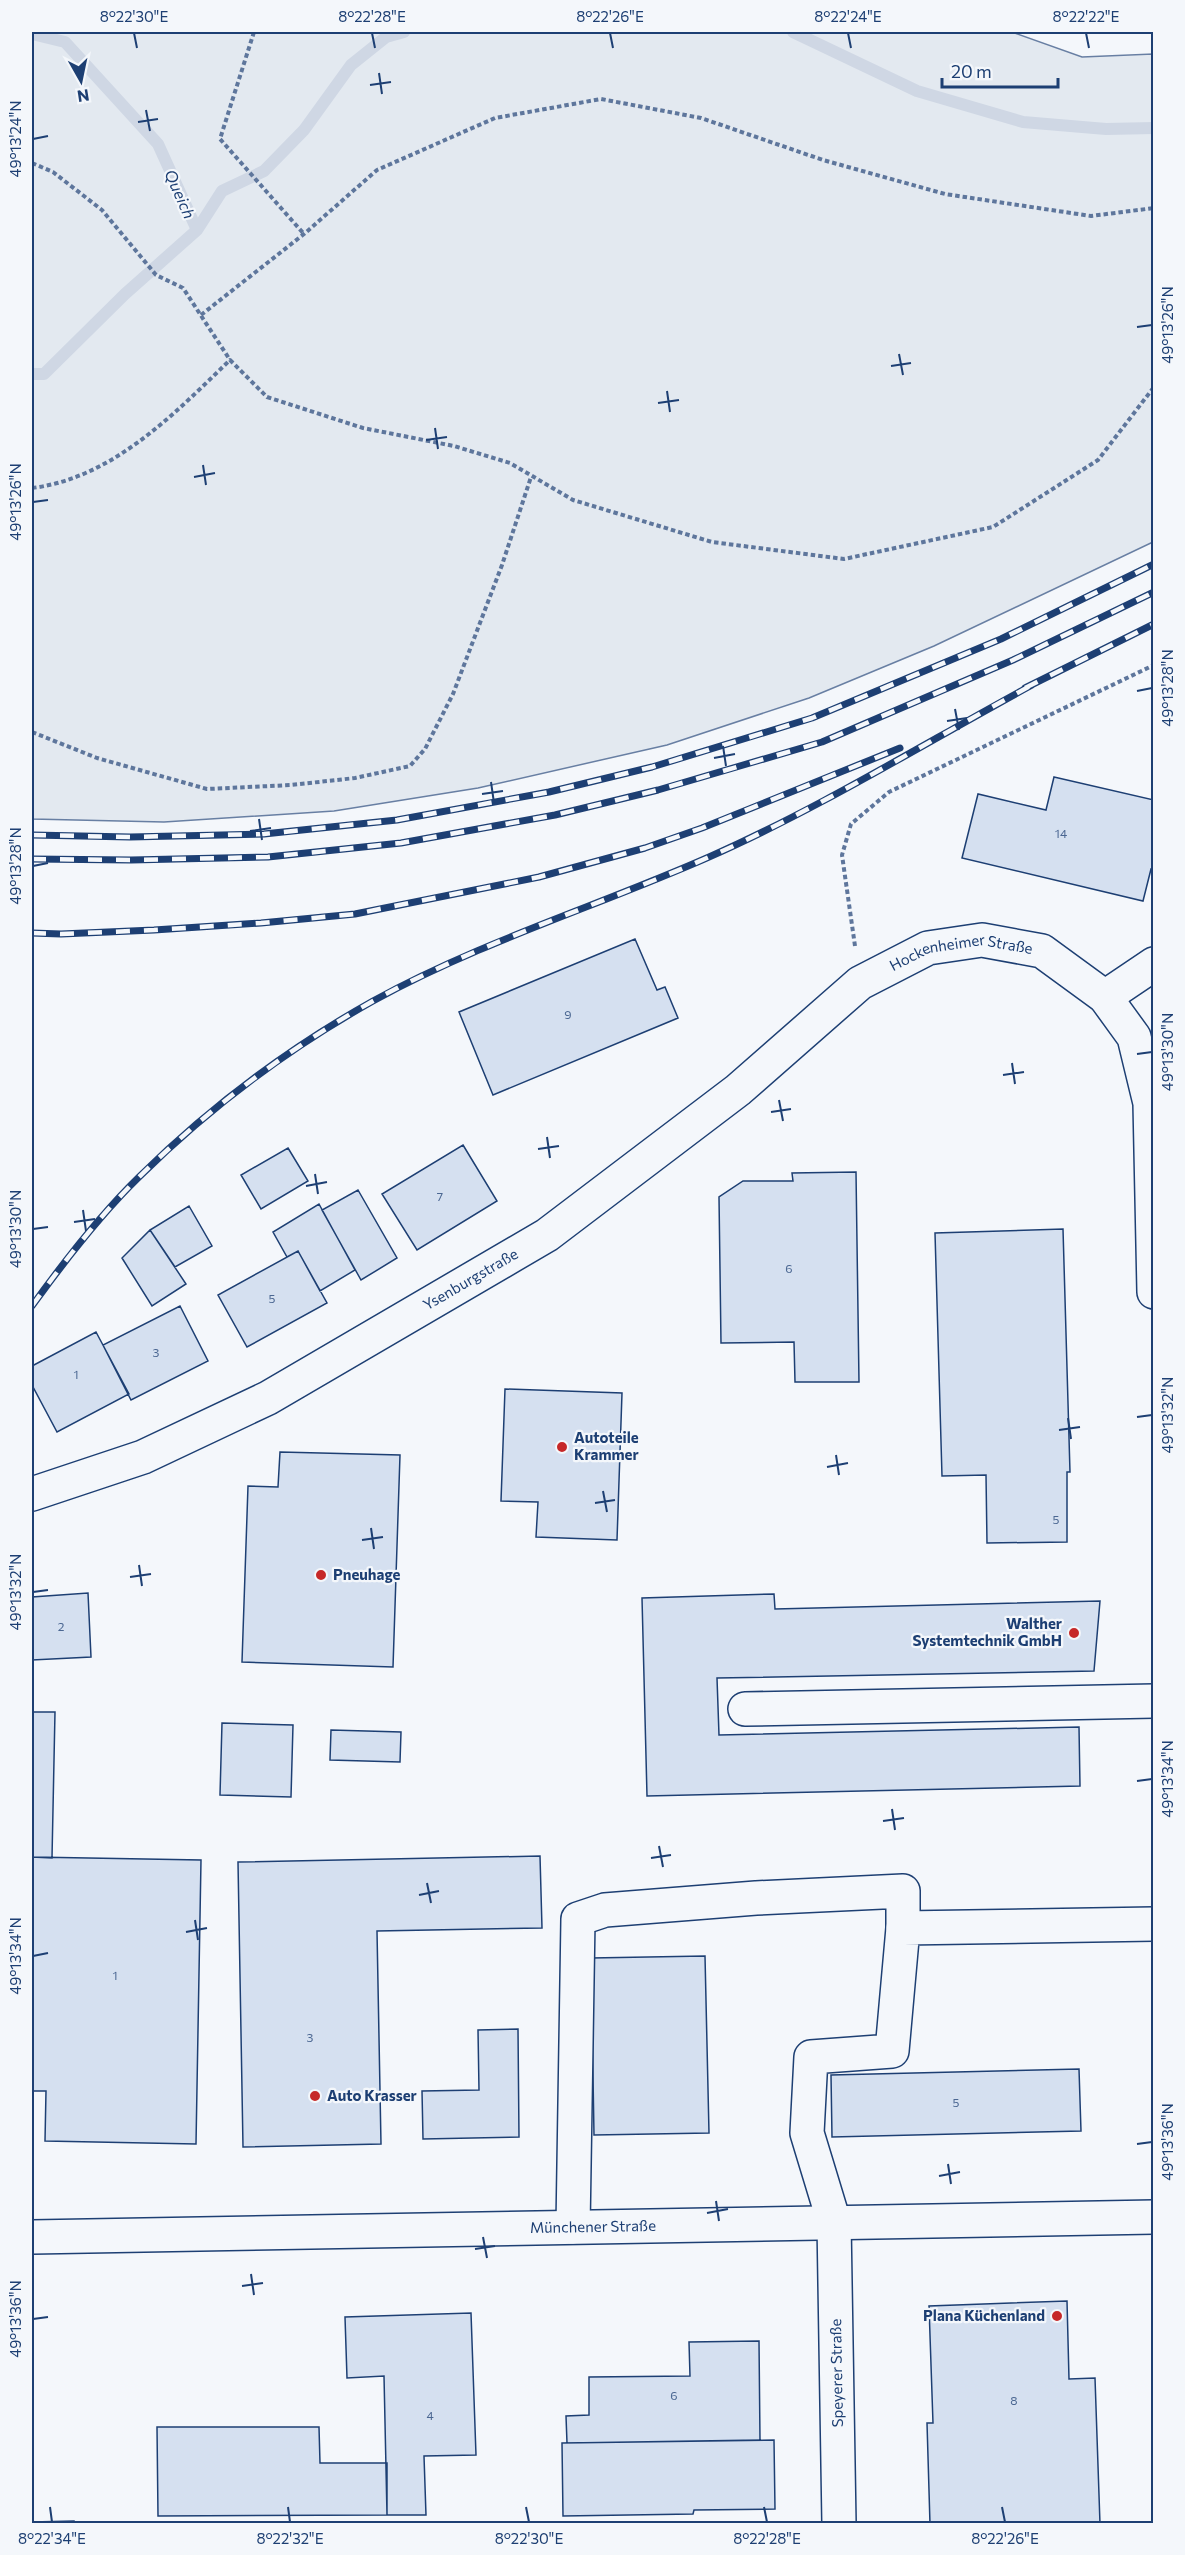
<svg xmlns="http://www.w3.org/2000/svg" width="1185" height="2555" viewBox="0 0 1185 2555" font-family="Commissioner,sans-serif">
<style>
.green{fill:#e3e9f0;stroke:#687fa3;stroke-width:1.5}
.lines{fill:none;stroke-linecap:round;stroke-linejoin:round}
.stream{stroke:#cfd7e4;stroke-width:12}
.building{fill:#d5e0f0;stroke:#1d3f73;stroke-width:1.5}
.minor-casing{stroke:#1d3f73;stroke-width:36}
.path{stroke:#5e769c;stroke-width:4;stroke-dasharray:4.5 3;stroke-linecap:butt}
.minor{stroke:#f4f7fb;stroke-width:33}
.rail-casing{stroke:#1d3f73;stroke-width:7}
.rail{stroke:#f4f7fb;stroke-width:4.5;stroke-dasharray:14;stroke-linecap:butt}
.ticks{fill:none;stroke:#1d3f73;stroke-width:2}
.poi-dot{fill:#c62828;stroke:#f4f7fb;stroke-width:2}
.labels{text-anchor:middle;stroke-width:4.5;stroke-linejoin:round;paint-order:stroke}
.number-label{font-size:12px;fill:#4b6792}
.street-label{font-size:15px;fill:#1d3f73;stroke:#f4f7fb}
.poi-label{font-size:15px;font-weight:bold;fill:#1d3f73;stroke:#f4f7fb;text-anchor:start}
.water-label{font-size:16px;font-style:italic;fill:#1d3f73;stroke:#f4f7fb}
.neatline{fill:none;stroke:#1d3f73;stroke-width:2}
.ticks-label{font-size:15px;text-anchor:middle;fill:#1d3f73}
</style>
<rect width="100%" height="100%" fill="#f4f7fb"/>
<path class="green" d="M32 32H1012L1082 57 1153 54V542L934 646 809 698 667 745 478 788 334 811 164 822 32 819Z"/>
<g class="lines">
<path class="stream" d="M793 32 917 91 1023 122 1106 129 1154 128
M32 34 65 42 158 144 197 230
M32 374H44L125 294 197 230 222 191 264 171 304 130 351 65 386 37 404 32"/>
</g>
<path class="building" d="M1054 777 1154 800V870L1151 869 1143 901 962 858 978 794 1046 810Z
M635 939 657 990 665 987 678 1018 493 1095 459 1012Z
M463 1145 497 1201 417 1250 382 1194Z
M288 1148 308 1181 261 1209 241 1175Z
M856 1172 859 1382H795L794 1342 721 1343 719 1197 743 1181H793L792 1173Z
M358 1190 397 1258 361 1280 322 1210Z
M319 1204 355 1270 320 1291 298 1251 287 1257 273 1232Z
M189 1206 212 1246 175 1267 150 1230Z
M1063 1229 1070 1472H1067V1542L987 1543 986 1475 942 1476 935 1233Z
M150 1230 186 1284 152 1306 122 1258Z
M298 1251 327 1303 247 1347 218 1295Z
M180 1306 208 1361 131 1400 103 1345Z
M96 1332 129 1394 57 1432 32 1385V1366Z
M505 1389 622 1393 617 1540 536 1537 538 1502 501 1501Z
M280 1452 400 1455 393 1667 242 1662 248 1486 278 1487Z
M88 1593 91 1657 32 1660V1597Z
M774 1594 775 1609 1100 1601 1094 1671 717 1678 719 1735 1079 1727 1080 1786 647 1796 642 1598Z
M32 1712H55L52 1858 32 1857Z
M222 1723 293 1725 291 1797 220 1795Z
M331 1730 401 1732 400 1762 330 1760Z
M540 1856 542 1928 377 1931 381 2144 243 2147 238 1862Z
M32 1857 201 1860 196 2144 45 2141 46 2091H32Z
M705 1956 709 2133 594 2135 591 1958Z
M518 2029 519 2137 423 2139 422 2091 479 2090 478 2030Z
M1079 2069 1081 2131 832 2137 831 2075Z
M1067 2301 1069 2379 1095 2378 1100 2524H930L927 2423H933L929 2306Z
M471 2313 476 2455 424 2456 426 2515H387L384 2376 347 2378 345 2317Z
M759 2341 760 2440 567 2443 566 2416 589 2415V2377L690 2376 689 2342Z
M157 2427H319L320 2463H387V2515L158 2516Z
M774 2440 775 2509 694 2510 693 2514 563 2516 562 2443Z
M74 2521V2524H32V2522Z"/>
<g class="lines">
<g class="minor-casing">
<g id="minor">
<path d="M1105 997 1154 964"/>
<path id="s1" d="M32 1494 143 1457 268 1398 547 1235 738 1090 860 983 928 948 982 940 1042 951 1105 997 1134 1037 1150 1103 1154 1292"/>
<path d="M745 1709 1154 1701"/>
<path d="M573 2227 578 1919 605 1910 756 1898 903 1891V1928"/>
<path id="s2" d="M32 2237 1154 2217"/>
<path d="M839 2524 834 2222 807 2133 811 2057 892 2051 903 1928 1154 1924"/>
</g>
</g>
<path class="path" d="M254 32 220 139 304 234
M32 163 53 172 102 210 156 275 183 288 230 360
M201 315 304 234 377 170 495 118 601 99 701 118 823 160 945 194 1091 216 1154 208
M32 488C113 478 174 414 230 360L267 397 363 428 454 446 510 463 573 500 712 542 844 559 993 527 1098 460 1154 387
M32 732 97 758 207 789 291 785 355 778 410 766 425 749 453 694 502 565 531 477
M855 946 842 855 851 824 889 792 1154 665"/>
<use href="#minor" class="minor"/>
<g class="rail-casing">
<path id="rail" d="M1025 688 1154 624
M32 835 130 837 264 834 397 820 549 792 652 767 812 718 1001 639 1154 564
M32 859 131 860 268 857 401 843 555 815 658 790 822 742 1013 660 1154 592
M32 933 61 934 154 930 261 923 355 914 539 877 645 848 702 828 900 748
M32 1306C63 1263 101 1214 139 1177 208 1109 289 1048 373 1001 480 942 598 906 709 857 820 808 925 743 1032 685"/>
</g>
<use href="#rail" class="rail"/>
</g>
<path class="ticks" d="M134 33 137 48M372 33 375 48M610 33 613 48M848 33 851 48M1086 33 1089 48M379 73 382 94M370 85 391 82M146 110 150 131M138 122 158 119M33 139 48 136M1137 327 1152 325M899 354 903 375M891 366 911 363M667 391 670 412M658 403 679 400M435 428 438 449M426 440 447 437M203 465 206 485M194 477 215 473M33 502 48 500M1137 691 1152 688M955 709 959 730M947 721 967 718M723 746 726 766M714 758 735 754M491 782 494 803M482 794 503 791M259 819 262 840M250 831 271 828M33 866 48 863M1137 1054 1152 1052M1012 1063 1015 1084M1003 1075 1024 1072M779 1100 783 1121M771 1112 791 1109M547 1137 550 1158M538 1149 559 1146M315 1174 318 1194M306 1186 327 1182M83 1210 86 1231M74 1222 95 1219M33 1229 48 1227M1137 1417 1152 1415M1068 1418 1071 1439M1059 1430 1080 1427M836 1455 839 1475M827 1467 848 1463M603 1491 607 1512M595 1503 615 1500M371 1528 374 1549M362 1540 383 1537M139 1565 142 1586M130 1577 151 1574M33 1592 48 1590M1137 1781 1152 1779M892 1809 895 1830M883 1821 904 1818M659 1846 663 1867M651 1858 671 1855M427 1883 431 1903M419 1895 439 1891M195 1920 198 1940M186 1932 207 1928M33 1956 48 1953M1137 2144 1152 2142M948 2164 951 2184M939 2176 960 2172M716 2201 719 2221M707 2213 728 2209M483 2237 487 2258M475 2249 495 2246M251 2274 254 2295M242 2286 263 2283M33 2319 48 2317M50 2507 52 2522M288 2507 290 2522M526 2507 529 2522M764 2507 767 2522M1002 2507 1005 2522"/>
<g class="poi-dot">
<circle cx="562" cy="1447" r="6"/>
<circle cx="321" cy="1575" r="6"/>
<circle cx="1074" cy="1633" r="6"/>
<circle cx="315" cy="2096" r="6"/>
<circle cx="1057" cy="2316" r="6"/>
</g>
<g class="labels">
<g class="number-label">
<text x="1061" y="838">14</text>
<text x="568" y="1019">9</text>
<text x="440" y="1201">7</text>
<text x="789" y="1273">6</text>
<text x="272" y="1303">5</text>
<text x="156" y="1357">3</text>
<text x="76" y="1379">1</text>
<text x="1056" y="1524">5</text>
<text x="61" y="1631">2</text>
<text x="115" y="1980">1</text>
<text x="310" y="2042">3</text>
<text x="956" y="2107">5</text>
<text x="674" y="2400">6</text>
<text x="1014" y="2405">8</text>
<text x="430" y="2420">4</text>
</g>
<g class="street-label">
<text dy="5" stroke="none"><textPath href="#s1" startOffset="1089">Hockenheimer Straße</textPath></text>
<text dy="5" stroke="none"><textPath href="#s1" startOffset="490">Ysenburgstraße</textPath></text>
<text dy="5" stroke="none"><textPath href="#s2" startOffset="561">Münchener Straße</textPath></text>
<text transform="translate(837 2373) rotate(-91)" y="5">Speyerer Straße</text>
</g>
<g class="poi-label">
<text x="574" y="1443">Autoteile<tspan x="574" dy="17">Krammer</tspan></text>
<text x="333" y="1580">Pneuhage</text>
<text x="1062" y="1629" text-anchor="end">Walther<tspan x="1062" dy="17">Systemtechnik GmbH</tspan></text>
<text x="327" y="2101">Auto Krasser</text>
<text x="1045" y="2321" text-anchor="end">Plana Küchenland</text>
</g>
<g class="water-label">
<text transform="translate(180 194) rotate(66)" y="6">Queich</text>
</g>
</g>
<rect width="1185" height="2555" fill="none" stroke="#f4f7fb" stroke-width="66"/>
<g transform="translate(81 81) rotate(171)" stroke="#f4f7fb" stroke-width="4.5" paint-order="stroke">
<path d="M0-4.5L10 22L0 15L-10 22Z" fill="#1d3f73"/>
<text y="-9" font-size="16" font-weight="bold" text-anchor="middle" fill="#1d3f73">N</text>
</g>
<path d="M942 78v9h116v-9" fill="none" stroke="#1d3f73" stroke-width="3"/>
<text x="951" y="78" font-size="18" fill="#1d3f73" stroke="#f4f7fb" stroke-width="4.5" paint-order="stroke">20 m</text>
<rect x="33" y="33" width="1119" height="2489" class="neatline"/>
<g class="ticks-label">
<text x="134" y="22">8°22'30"E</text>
<text x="372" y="22">8°22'28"E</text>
<text x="610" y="22">8°22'26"E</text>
<text x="848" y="22">8°22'24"E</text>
<text x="1086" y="22">8°22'22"E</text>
<text transform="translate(16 139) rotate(-90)" y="5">49°13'24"N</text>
<text transform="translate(1168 325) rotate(-90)" y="5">49°13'26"N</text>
<text transform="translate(16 502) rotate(-90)" y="5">49°13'26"N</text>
<text transform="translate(1168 688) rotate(-90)" y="5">49°13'28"N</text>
<text transform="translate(16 866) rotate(-90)" y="5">49°13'28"N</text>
<text transform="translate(1168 1052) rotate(-90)" y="5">49°13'30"N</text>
<text transform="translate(16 1229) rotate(-90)" y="5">49°13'30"N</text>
<text transform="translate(1168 1415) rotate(-90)" y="5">49°13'32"N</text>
<text transform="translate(16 1592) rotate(-90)" y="5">49°13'32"N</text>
<text transform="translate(1168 1779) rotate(-90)" y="5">49°13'34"N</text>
<text transform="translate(16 1956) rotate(-90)" y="5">49°13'34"N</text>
<text transform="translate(1168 2142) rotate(-90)" y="5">49°13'36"N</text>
<text transform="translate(16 2319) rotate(-90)" y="5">49°13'36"N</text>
<text x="52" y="2544">8°22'34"E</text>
<text x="290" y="2544">8°22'32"E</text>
<text x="529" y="2544">8°22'30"E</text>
<text x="767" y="2544">8°22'28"E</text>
<text x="1005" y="2544">8°22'26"E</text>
</g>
</svg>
